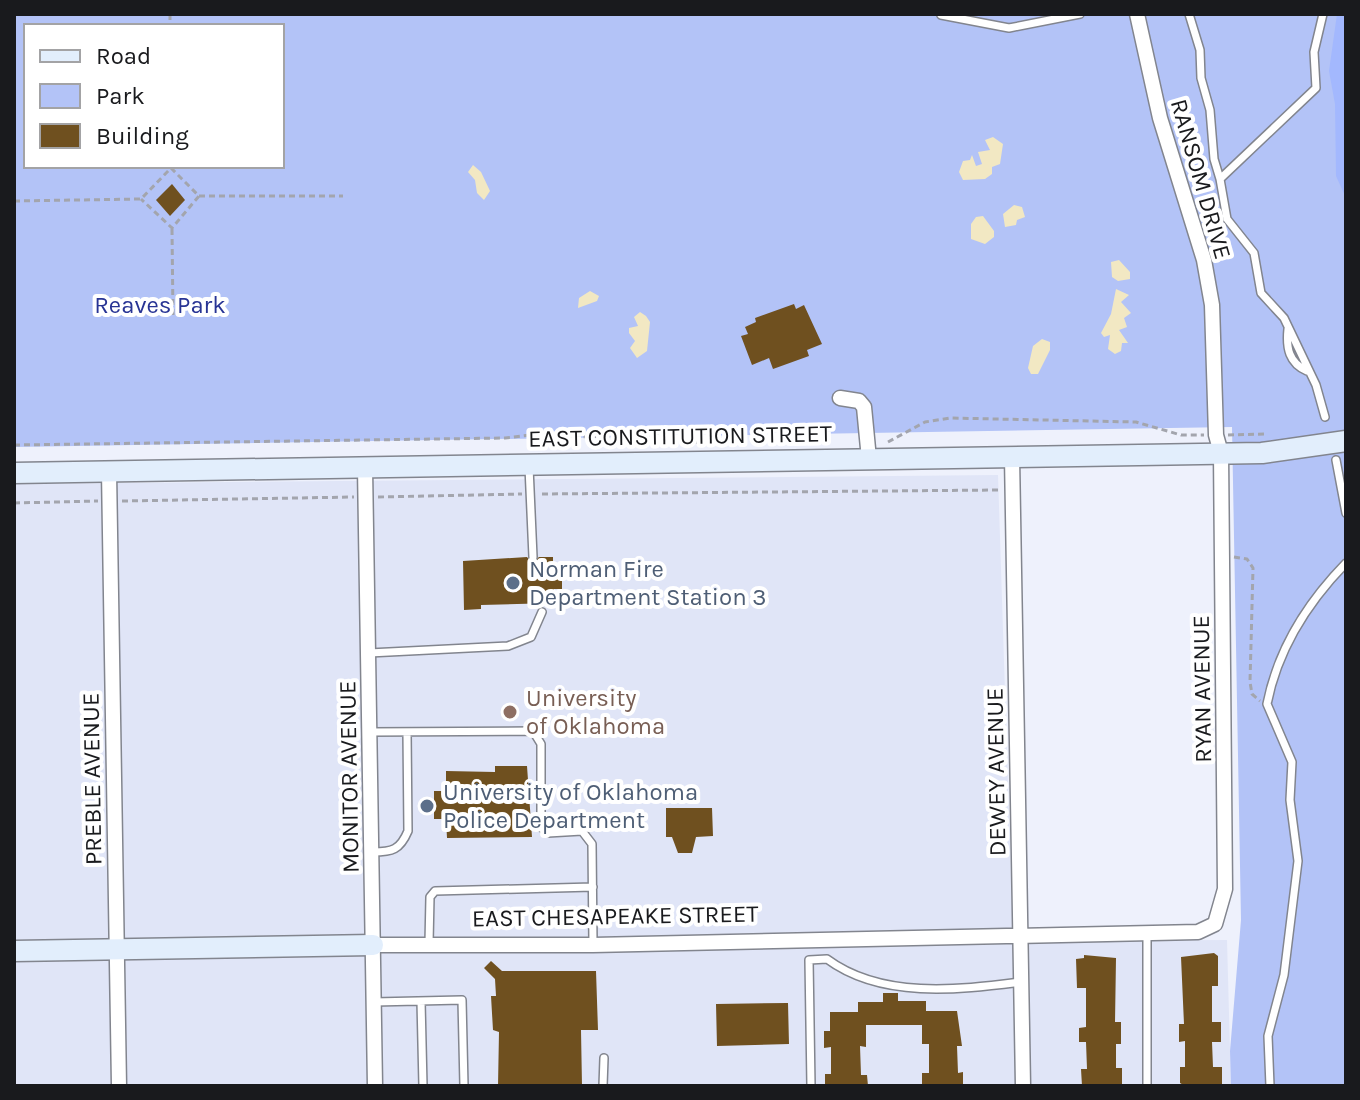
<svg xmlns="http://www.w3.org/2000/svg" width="1360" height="1100" viewBox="0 0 1360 1100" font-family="Karla,sans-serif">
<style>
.built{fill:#e0e5f7}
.green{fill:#b3c3f7;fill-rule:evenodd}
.forest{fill:#a3b8fe}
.sand{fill:#f2e8c3}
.building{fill:#6f501f}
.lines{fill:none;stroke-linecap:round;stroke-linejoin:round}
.lane-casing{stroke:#82858e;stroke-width:10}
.street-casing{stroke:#82858e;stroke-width:17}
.secondary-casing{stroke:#82858e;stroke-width:23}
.path{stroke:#a3a5ad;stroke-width:3;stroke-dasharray:6 4;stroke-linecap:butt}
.lane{stroke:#fff;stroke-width:7}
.street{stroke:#fff;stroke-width:14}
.secondary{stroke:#e2eefc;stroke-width:20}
.service-dot{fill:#5c6f8a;stroke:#fff;stroke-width:3}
.education-dot{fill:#8d6e63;stroke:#fff;stroke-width:3}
.labels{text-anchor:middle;stroke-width:8;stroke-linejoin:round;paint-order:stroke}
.street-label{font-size:24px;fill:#191a1d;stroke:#fff}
.park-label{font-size:24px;fill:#283494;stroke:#fff}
.service-label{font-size:24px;fill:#4e5e75;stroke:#fff;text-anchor:start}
.education-label{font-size:24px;fill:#785e54;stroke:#fff;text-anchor:start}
</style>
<rect width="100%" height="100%" fill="#eef1fc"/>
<path class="built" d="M998 475 1013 941 1227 940 1231 1086H14V484Z"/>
<path class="green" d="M14 14H1346V1086H1231L1230 1051 1241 920 1232 427 14 447ZM26 26H282V166H26Z"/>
<path class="forest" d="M1337 14H1346V198L1336 176 1335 104 1329 71Z"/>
<path class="sand" d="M993 137 1003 144 1000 164 992 167V174L985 179 963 180 959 172 963 161 970 160 972 155 976 166 982 164 978 152 990 150 985 140Z
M473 165 481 172 490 191 484 200 477 193 475 180 468 172Z
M1014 205 1022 207 1025 217 1017 220 1016 225 1005 227 1003 214Z
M983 216 994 231V237L985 244 971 239V224L976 217Z
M1119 260 1130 272V279L1118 281 1112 277 1111 262Z
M1116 289 1129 295 1121 302 1131 313 1124 318 1127 327 1119 330 1128 343H1122L1121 351 1115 354 1108 349 1110 335 1104 337 1101 333 1111 314Z
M590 291 599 296 597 301 578 308 579 298Z
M640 312 646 316 650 322 647 351 637 358 630 348 635 341 629 333V328L638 326 634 317Z
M1042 339 1050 342V350L1038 374H1031L1028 368 1033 346Z"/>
<path class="building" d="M172 184 185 200 170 216 156 200Z
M794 304 796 309 804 305 822 344 807 350 809 356 773 369 769 358 752 365 741 336 748 334 745 327 756 322 755 318Z
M527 557 532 563 539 557H553V576H562V589H554V603L481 605V609L464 610 463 561Z
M495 766H527L532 837 447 838 446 819H434V791H446V771L495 772Z
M666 808H712L713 836 696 837 692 853H678L672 837H666Z
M1214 953 1218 956V986H1212V1022H1221V1042H1212L1213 1067H1222V1086H1185L1180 1083V1067H1185V1041L1179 1042V1024H1184L1181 957Z
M1084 955 1116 958 1115 1022H1121V1044H1116V1068H1122V1086H1082L1081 1069H1087L1086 1042H1079V1028L1086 1027V988H1077L1076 959 1084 958Z
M491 961 502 971H596L598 1030H581L582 1086H498L499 1032 493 1030 491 996H496L495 979 484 968Z
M883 993H898V1001H926V1011H957L962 1046H957L958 1073 963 1072V1086H922V1073H929V1044H922V1025H866V1047L860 1046 861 1075H867L868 1086H825V1074H831V1047L824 1048V1031H830V1012H858V1002H883Z
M788 1003 789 1044 717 1046 716 1004Z"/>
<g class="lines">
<g class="lane-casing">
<path id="lane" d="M1189 14 1200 50 1201 78 1210 110 1214 159 1220 179
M1323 14 1314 52 1316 88 1220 179 1227 219 1254 253 1261 293 1284 318 1316 385 1325 417
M941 15 1009 28 1080 14
M1288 329C1286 348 1289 363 1307 371
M1336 460 1346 513
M529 467 533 557
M369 653 508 646 531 637 542 612
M370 732 533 731 541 744V827L548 833 582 831 592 844 593 944
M373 852C392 852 400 850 408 831L407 732
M1147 933V1086
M429 943 430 897 435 891 593 887
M421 1001 423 1086
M374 1002 462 1000 464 1086
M603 1086 604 1058
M811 1086 809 960 827 959C881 999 957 990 1021 982
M1270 1086 1268 1036 1284 975 1298 861 1290 800 1292 762 1267 704C1278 648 1307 603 1346 563"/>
</g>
<g class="street-casing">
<path id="street" d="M840 398 859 401 864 407 869 459
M1012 457 1023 1086
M365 468 375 1086
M109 471 119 1086
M373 945H593L1198 932 1215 924 1225 889 1221 453 1216 435 1212 305 1204 260 1160 118 1137 14"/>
</g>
<g class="secondary-casing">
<path id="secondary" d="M14 473 1262 453 1346 441
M14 951 373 945"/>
</g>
<path class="path" d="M170 14V26
M199 196H343
M14 201 141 199 171 168 199 196 172 228 141 199
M172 229 173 317
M1228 435 1268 434
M888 442 925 422 950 418 1136 422 1181 435H1204
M14 445 505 438 537 434 570 437 667 435 704 444
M542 494 998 490
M378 497 522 494
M122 501 354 497
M14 503 98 501
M1234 557 1247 559 1253 568 1250 682 1252 694 1260 701"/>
<use href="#lane" class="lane"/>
<use href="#street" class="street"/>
<use href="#secondary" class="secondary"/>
</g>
<g class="service-dot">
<circle cx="513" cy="583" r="8"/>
<circle cx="427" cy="806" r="8"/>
</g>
<circle class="education-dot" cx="510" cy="712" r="8"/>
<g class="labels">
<g class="street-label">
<text transform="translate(1201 179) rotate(74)" y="8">RANSOM DRIVE</text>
<text transform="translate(680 436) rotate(-1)" y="8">EAST CONSTITUTION STREET</text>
<text transform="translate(1202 689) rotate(-91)" y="8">RYAN AVENUE</text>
<text transform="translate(996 772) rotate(-91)" y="8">DEWEY AVENUE</text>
<text transform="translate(349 777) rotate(-91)" y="8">MONITOR AVENUE</text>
<text transform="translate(92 779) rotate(-91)" y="8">PREBLE AVENUE</text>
<text transform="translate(615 916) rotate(-1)" y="8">EAST CHESAPEAKE STREET</text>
</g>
<g class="park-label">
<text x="160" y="313">Reaves Park</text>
</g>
<g class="service-label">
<text x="529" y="577">Norman Fire<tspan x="529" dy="28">Department Station 3</tspan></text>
<text x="443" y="800">University of Oklahoma<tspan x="443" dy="28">Police Department</tspan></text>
</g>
<g class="education-label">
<text x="526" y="706">University<tspan x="526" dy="28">of Oklahoma</tspan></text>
</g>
</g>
<rect width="1360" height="1100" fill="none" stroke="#191a1d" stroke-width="32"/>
<rect x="24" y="24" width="260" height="144" fill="#ffffff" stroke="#a3a3a5" stroke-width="2"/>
<rect x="40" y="50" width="40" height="12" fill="#e2eefc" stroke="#a3a3a5" stroke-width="2"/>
<text x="96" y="64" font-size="24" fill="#191a1d">Road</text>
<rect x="40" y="84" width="40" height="24" fill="#b3c3f7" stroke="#a3a3a5" stroke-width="2"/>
<text x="96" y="104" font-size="24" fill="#191a1d">Park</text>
<rect x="40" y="124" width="40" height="24" fill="#6f501f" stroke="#a3a3a5" stroke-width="2"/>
<text x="96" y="144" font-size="24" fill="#191a1d">Building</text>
</svg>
